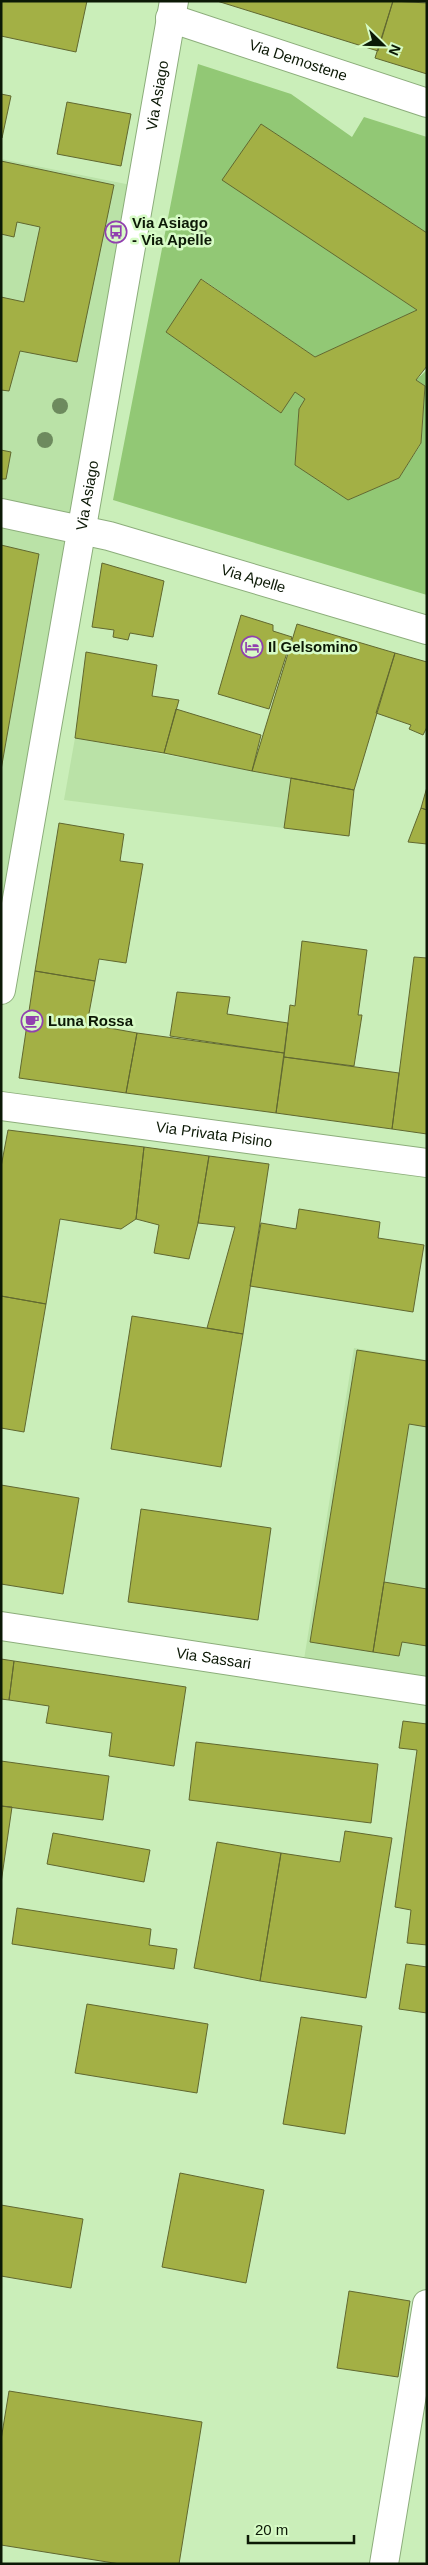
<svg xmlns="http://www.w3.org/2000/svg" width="428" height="2565" viewBox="0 0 428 2565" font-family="Helvetica,sans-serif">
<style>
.built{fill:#bae2a7}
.green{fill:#92c875}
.building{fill:#a3b045;stroke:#616830}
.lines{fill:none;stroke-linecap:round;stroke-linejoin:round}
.street-casing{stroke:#8cad7b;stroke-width:30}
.street{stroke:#fff;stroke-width:28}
.tree{fill:#6d8a5e}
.labels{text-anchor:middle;stroke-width:5;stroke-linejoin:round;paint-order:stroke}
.street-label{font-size:15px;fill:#0c1906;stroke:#d7fbc6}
.poi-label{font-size:15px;font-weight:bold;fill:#0c1906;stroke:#d7fbc6;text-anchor:start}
</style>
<rect width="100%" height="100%" fill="#caeeb9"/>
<path class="built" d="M1 159 141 187 1 916Z
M75 738 291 778 284 828 64 800Z
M354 1348 427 1360V1691L302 1672Z"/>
<path class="green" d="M198 64 291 94 352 137 364 117 427 137V233L261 124 223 180 417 310 315 357 202 279 166 332 281 413 295 392 305 399 299 409 295 465 348 500 399 478 421 444 425 386 416 380 427 370V595L113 500Z"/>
<path class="building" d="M1 1H87L76 52 1 36Z
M217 1H393L378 51Z
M393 1 427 3V74L375 58Z
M1 94 11 96 2 138H1Z
M67 102 131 114 121 166 57 154Z
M261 124 427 233V366L416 380 425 386 421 443 399 478 348 500 295 465 299 409 305 399 295 392 281 413 166 332 201 279 315 357 417 310 222 180Z
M1 161 114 185 77 362 20 351 9 391 1 390V297L24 302 40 227 17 222 14 237 1 234Z
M1 450 11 452 6 479H1Z
M1 545 39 554 1 770Z
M102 563 164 581 153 637 130 633 128 640 113 637 114 630 92 627Z
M241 615 273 625V631L292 637 269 709 218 694Z
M297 624 395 653 354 790 252 771Z
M86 652 157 665 152 696 179 700 164 753 75 738Z
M395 653 427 662V727L423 735 409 729 411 725 376 713Z
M176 709 261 735 252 771 164 753Z
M291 778 354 790 349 836 284 828Z
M427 787V810L421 808Z
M421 808 427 810V844L408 842Z
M59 823 124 834 120 861 143 864 126 963 99 959 95 981 35 971Z
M302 941 367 950 358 1015H362L354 1066 284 1057 290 1005 295 1006Z
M414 957 427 958V1134L392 1129Z
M35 971 95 981 87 1024 137 1033 126 1093 19 1078Z
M177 992 230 997 227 1014 288 1023 284 1053 170 1036Z
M137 1033 284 1053 276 1113 126 1093Z
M284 1057 399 1073 392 1129 276 1113Z
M8 1130 144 1147 136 1219 121 1229 60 1219 46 1304 1 1296V1167Z
M144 1147 209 1156 198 1223 189 1259 154 1253 159 1225 136 1219Z
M209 1156 269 1164 243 1334 207 1328 235 1227 198 1223Z
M299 1209 380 1222 378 1238 424 1245 413 1312 250 1286 261 1223 296 1229Z
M1 1296 46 1304 24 1432 1 1428Z
M132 1316 243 1334 221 1467 111 1449Z
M357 1350 427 1361V1427L409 1424 373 1652 310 1642Z
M1 1485 79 1498 63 1594 1 1584Z
M141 1509 271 1528 258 1620 128 1602Z
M384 1582 427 1589V1646L402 1642 399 1656 373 1652Z
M1 1659 14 1661 9 1700 1 1699Z
M14 1661 186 1687 174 1766 109 1756 112 1733 46 1723 49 1706 9 1700Z
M403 1721 427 1724V1945L407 1943 411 1910 395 1907 417 1750 399 1748Z
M196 1742 378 1764 371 1823 189 1800Z
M1 1761 109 1776 103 1820 1 1806Z
M1 1806 12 1807 1 1883Z
M345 1831 392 1838 366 1998 260 1981 281 1853 340 1862Z
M53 1833 150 1850 144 1882 47 1864Z
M217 1842 281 1853 260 1981 194 1968Z
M17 1908 151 1929 149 1945 177 1949 174 1969 12 1944Z
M406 1964 427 1967V2013L399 2009Z
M87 2004 208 2024 197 2093 75 2073Z
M301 2017 362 2026 345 2134 283 2124Z
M180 2173 264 2190 246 2283 162 2267Z
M1 2205 83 2219 71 2288 1 2276Z
M349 2291 410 2301 398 2377 337 2368Z
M9 2391 202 2422 179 2564H120L1 2545V2440Z"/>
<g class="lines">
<g class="street-casing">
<g id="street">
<path id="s1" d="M170 18 427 103"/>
<path id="s2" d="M1 513 109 536 427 630"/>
<path id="s3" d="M1 990 174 1"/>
<path id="s4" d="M1 1106 427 1163"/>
<path id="s5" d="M1 1626 427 1691"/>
<path d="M384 2564 427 2304"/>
</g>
</g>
<use href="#street" class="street"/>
</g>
<g class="tree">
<circle cx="199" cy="235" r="8"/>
<circle cx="60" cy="406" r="8"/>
<circle cx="45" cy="440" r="8"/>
</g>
<defs>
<g id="bus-ring" transform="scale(1.125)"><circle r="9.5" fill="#d7fbc6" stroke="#9140af" stroke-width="1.5"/><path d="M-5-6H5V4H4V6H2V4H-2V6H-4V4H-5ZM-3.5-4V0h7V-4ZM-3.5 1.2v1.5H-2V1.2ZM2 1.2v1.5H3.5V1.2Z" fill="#9140af"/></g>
<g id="hotel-ring" transform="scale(1.125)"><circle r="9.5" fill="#d7fbc6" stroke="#9140af" stroke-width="1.5"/><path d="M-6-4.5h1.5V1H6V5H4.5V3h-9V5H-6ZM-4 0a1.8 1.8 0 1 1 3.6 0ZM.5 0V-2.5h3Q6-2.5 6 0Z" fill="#9140af"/></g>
<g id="cafe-ring" transform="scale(1.125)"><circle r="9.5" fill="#d7fbc6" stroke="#9140af" stroke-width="1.5"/><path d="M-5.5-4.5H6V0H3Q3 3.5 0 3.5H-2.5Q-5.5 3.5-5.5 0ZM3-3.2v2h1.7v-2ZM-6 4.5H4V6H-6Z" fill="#9140af"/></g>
</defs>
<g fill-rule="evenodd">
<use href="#bus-ring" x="116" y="232"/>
<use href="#hotel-ring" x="252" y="647"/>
<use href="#cafe-ring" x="32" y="1021"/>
</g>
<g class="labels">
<g class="street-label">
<text dy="5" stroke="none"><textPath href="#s1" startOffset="135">Via Demostene</textPath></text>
<text dy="5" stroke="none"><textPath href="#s3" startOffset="908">Via Asiago</textPath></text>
<text dy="5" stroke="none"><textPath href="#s3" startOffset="502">Via Asiago</textPath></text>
<text dy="5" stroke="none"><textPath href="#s2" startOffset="261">Via Apelle</textPath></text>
<text dy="5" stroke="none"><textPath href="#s4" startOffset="215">Via Privata Pisino</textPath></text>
<text dy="5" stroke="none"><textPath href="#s5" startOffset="215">Via Sassari</textPath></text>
</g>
<g class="poi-label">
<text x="132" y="228">Via Asiago<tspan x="132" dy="17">- Via Apelle</tspan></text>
<text x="268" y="652">Il Gelsomino</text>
<text x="48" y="1026">Luna Rossa</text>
</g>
</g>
<rect width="428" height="2565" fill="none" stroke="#0c1906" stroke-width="5"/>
<g transform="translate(383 45) rotate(113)" stroke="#d7fbc6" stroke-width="4" paint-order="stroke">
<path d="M0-4L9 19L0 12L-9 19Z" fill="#0c1906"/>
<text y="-8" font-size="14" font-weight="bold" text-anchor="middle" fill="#0c1906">N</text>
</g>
<path d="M248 2535v8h106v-8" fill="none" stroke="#0c1906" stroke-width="2.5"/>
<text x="255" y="2535" font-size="15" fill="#0c1906" stroke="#d7fbc6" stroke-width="4" paint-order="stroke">20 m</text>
</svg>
